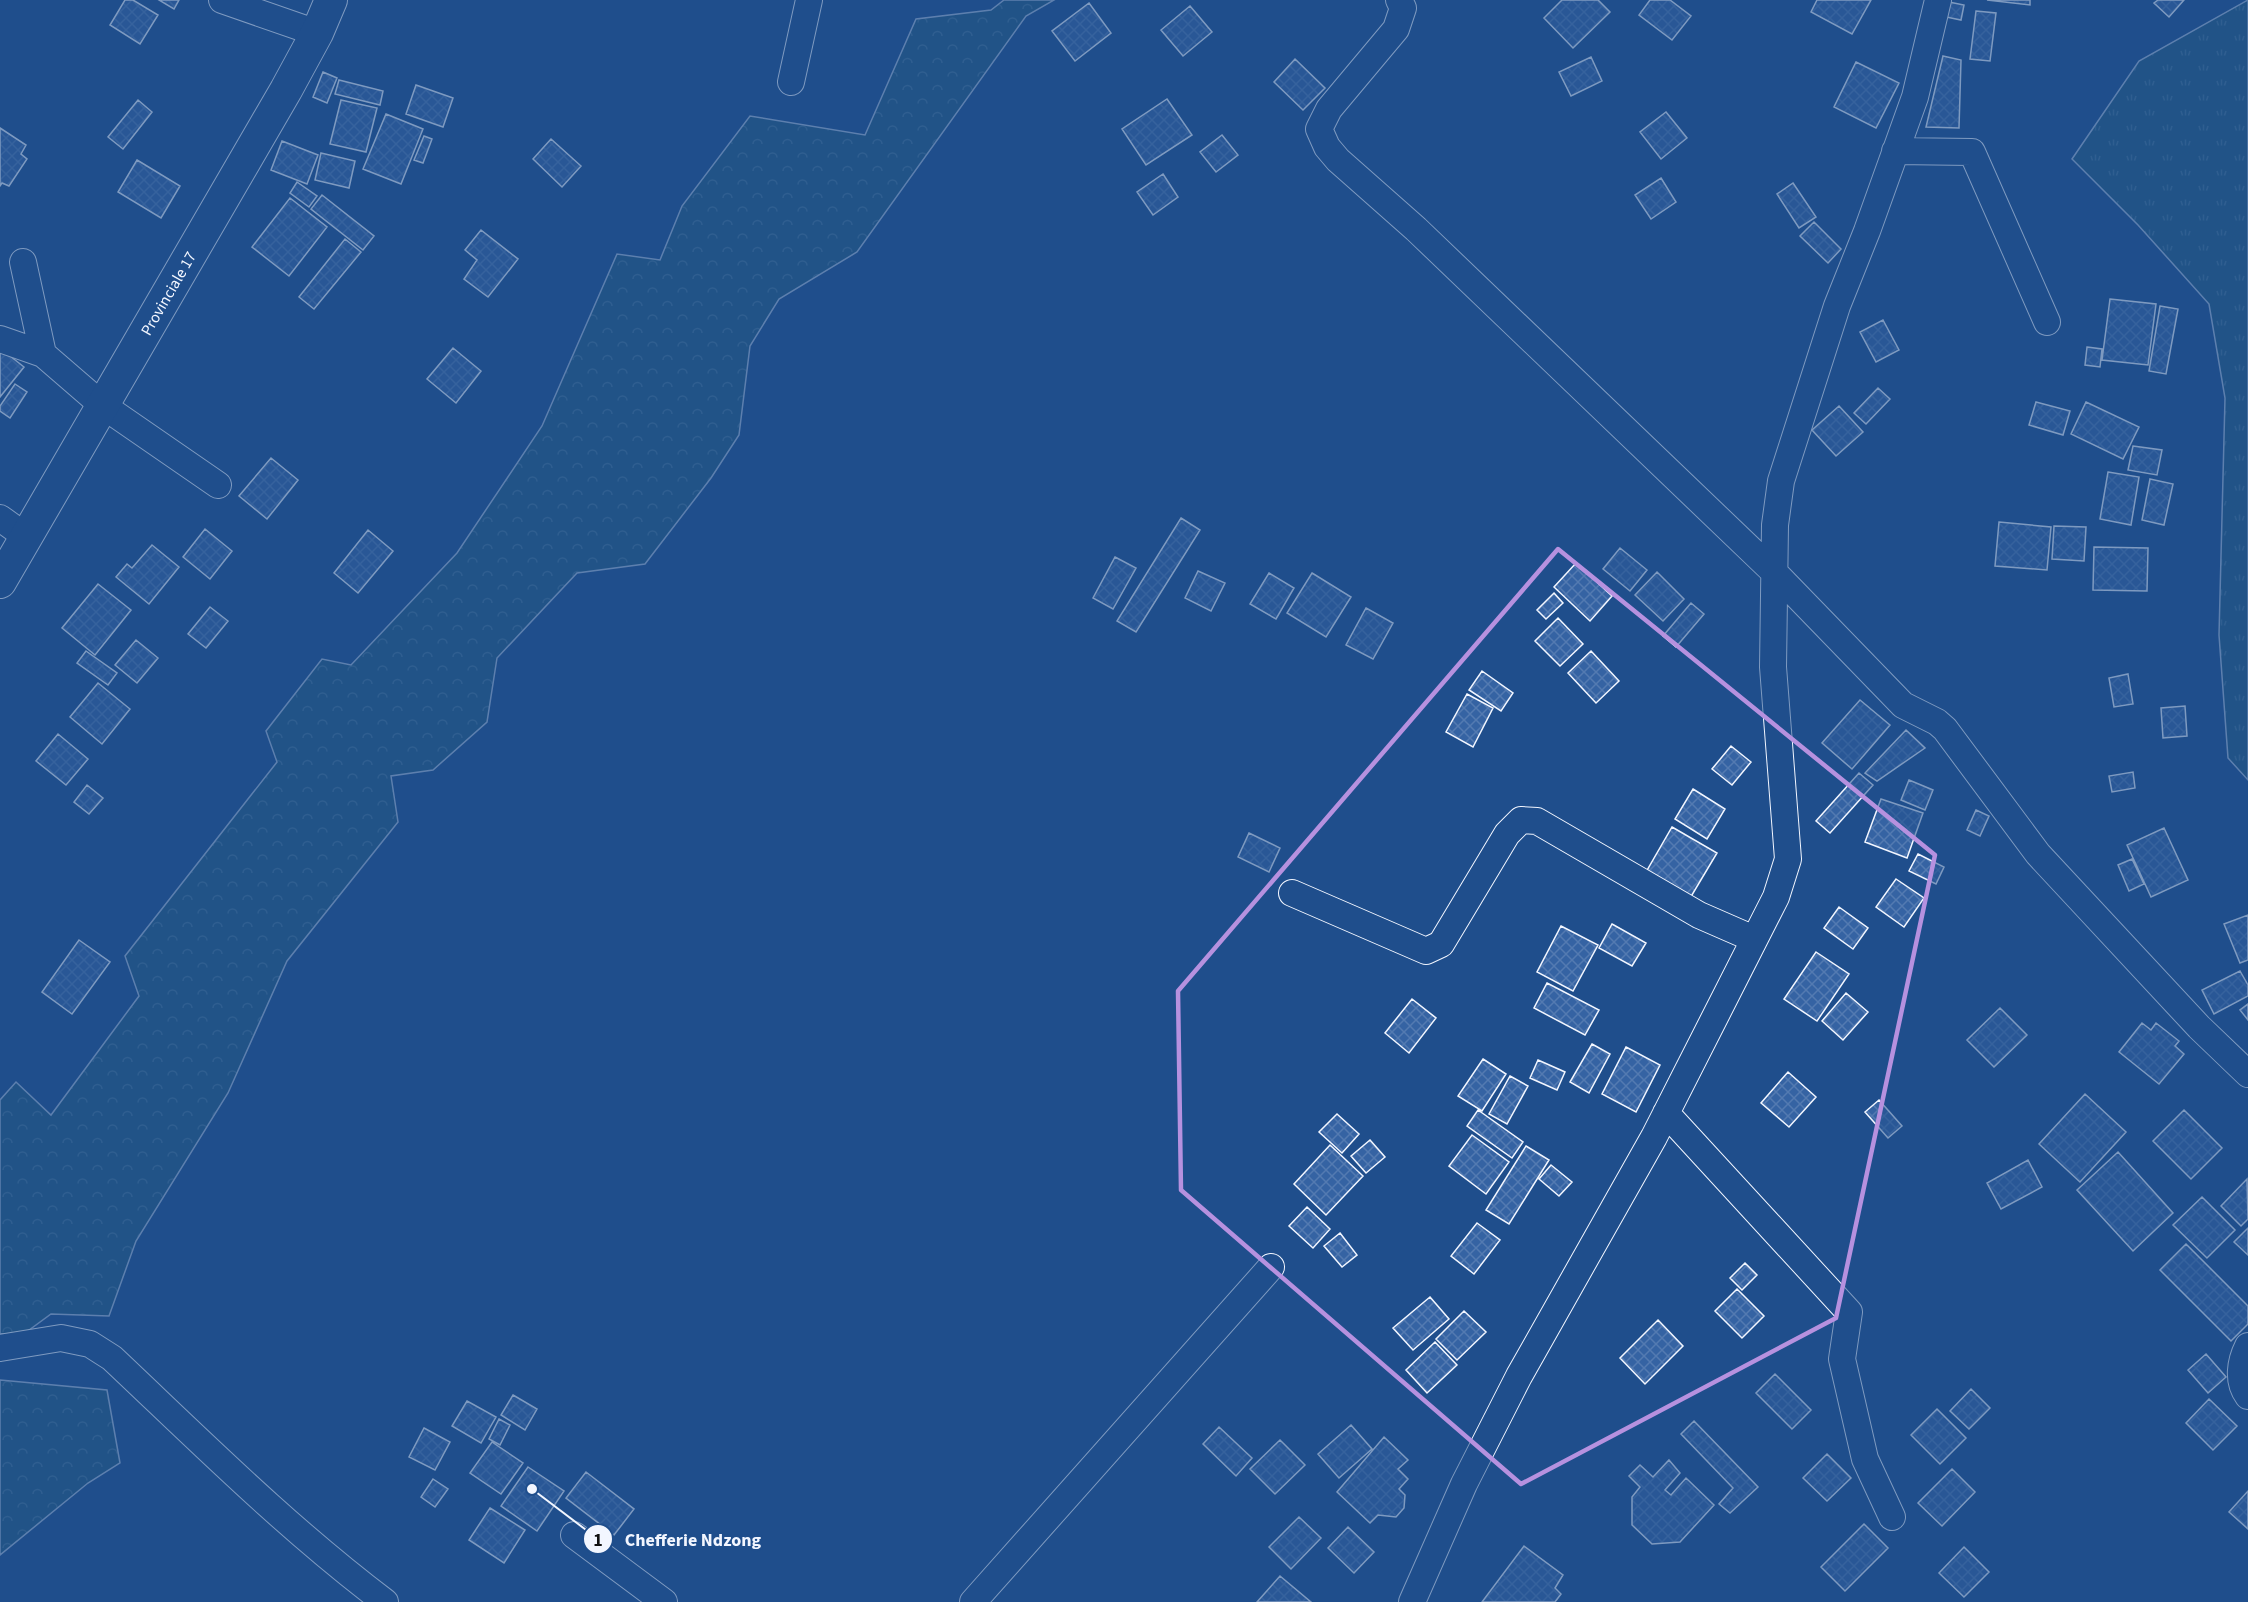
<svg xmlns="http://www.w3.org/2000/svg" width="2248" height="1602" viewBox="0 0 2248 1602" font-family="'Source Sans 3',sans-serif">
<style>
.grass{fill:url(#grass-tufts);stroke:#a8bbd7;stroke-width:1.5}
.forest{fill:url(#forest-crowns);stroke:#a8bbd7;stroke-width:1.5}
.building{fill:url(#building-cross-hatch);stroke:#f2f6ff;stroke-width:1.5}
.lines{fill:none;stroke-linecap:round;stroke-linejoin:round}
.minor-casing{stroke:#f2f6ff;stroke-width:28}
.major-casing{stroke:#f2f6ff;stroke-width:34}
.minor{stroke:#1f4e8c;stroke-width:26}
.major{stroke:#1f4e8c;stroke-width:32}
.marked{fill:none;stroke:#b691df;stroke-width:4.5;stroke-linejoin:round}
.labels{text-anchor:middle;stroke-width:4.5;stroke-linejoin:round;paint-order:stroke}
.street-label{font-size:16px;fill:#f2f6ff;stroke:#1f4e8c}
.leader{fill:none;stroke:#f2f6ff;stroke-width:2}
.callout-dot{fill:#f2f6ff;stroke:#1f4e8c;stroke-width:2}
.mark-label{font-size:18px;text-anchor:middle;font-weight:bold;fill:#111}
.callout-label{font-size:18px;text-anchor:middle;font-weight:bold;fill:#f2f6ff;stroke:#1f4e8c;stroke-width:4.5;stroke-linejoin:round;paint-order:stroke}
</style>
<defs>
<pattern id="grass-tufts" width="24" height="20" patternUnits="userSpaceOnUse" patternTransform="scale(1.5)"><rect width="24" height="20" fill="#245a82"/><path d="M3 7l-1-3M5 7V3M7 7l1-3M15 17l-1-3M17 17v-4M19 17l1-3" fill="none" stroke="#447295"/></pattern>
<pattern id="forest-crowns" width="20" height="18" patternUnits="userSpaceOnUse" patternTransform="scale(1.5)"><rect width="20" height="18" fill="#245a82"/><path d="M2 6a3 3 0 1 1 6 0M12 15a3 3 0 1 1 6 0" fill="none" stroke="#447295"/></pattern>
<pattern id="building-cross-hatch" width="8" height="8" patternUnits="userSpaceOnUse" patternTransform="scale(1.5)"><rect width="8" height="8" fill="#3563a3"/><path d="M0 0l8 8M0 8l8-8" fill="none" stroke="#537ab1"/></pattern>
</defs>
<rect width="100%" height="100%" fill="#1f4e8c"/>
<path class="grass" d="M2248 0V780L2228 758 2219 635 2225 398 2209 304 2138 225 2072 159 2139 61Z"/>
<path class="forest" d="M1004 0H1054L1026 16 857 252 779 299 750 346 739 435 711 478 645 564 577 573 497 658 487 722 433 770 391 776 398 822 287 961 228 1093 136 1241 109 1316 51 1314 25 1333 0 1334V1100L16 1082 51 1115 139 996 125 956 277 762 266 731 322 659 351 665 457 553 542 426 617 254 660 260 682 206 750 116 865 135 916 19 991 10Z
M0 1380 107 1390 120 1463 88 1483 0 1555Z"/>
<path class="building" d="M125 0H133L158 15 140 44 110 25Z
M159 0H179L174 9Z
M1562 0H1598L1610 12 1573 48 1544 18Z
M1650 0H1670L1691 16 1672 40 1639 15Z
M1817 0H1871L1852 34 1811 12Z
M1987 0H2030V5Z
M2158 0H2184L2169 17 2154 3Z
M1949 2 1964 5 1961 20 1946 17Z
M1089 3 1111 33 1075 61 1052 31Z
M1190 6 1212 32 1183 56 1161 30Z
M1976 11 1996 13 1990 61 1970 59Z
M1943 56 1961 60 1959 128 1926 127Z
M1591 57 1602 81 1571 96 1559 72Z
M1295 59 1325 88 1303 110 1274 82Z
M1856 62 1899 83 1876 128 1834 107Z
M323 72 337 78 327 103 313 97Z
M339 80 383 91 380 105 335 94Z
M416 85 453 98 443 127 406 114Z
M1167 99 1192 135 1146 165 1122 129Z
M138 100 152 112 123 149 108 137Z
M341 100 377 108 366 152 330 144Z
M1666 112 1687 138 1661 159 1640 132Z
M386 114 423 129 401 184 363 169Z
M0 128 26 145 21 154 27 159 9 186 2 183 0 186Z
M1222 135 1238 155 1216 172 1200 152Z
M424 136 432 139 423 163 414 160Z
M551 139 581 166 562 187 533 159Z
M282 141 318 155 307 184 271 170Z
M321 153 355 161 349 188 315 180Z
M137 160 180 186 161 218 118 192Z
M1163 174 1178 197 1153 215 1137 192Z
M1661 178 1676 202 1651 219 1635 195Z
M297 182 317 196 309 207 290 193Z
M1793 183 1816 217 1799 228 1777 194Z
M322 195 374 236 363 250 311 209Z
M290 198 327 227 289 276 252 247Z
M1814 222 1841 249 1828 263 1800 236Z
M481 230 518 259 488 297 464 279 477 260 465 250Z
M345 239 361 252 314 309 299 297Z
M2110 299 2156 304 2148 365 2102 360Z
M2160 306 2178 309 2166 374 2149 371Z
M1883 320 1899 350 1876 362 1860 332Z
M2087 347 2102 349 2100 367 2085 365Z
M0 348 24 367 0 397Z
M453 348 481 371 456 403 427 379Z
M15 384 27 392 10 418 0 411V406Z
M1878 388 1890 399 1866 424 1854 413Z
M2036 402 2070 411 2063 435 2029 425Z
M2086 402 2139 427 2123 459 2071 434Z
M1839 406 1863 432 1836 456 1812 430Z
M2133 446 2162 450 2157 475 2128 470Z
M271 458 298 480 267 519 239 496Z
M2108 472 2139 477 2131 525 2100 519Z
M2150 479 2173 484 2164 525 2142 520Z
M1181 518 1200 530 1136 632 1117 621Z
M1999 522 2051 527 2047 570 1995 566Z
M2054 526 2086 527 2084 561 2052 559Z
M205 529 232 551 210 579 183 557Z
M368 530 393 551 358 593 334 573Z
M152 545 179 567 149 604 116 577 127 564 132 568Z
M2094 547 2148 548 2147 591 2093 590Z
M1620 548 1647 570 1630 591 1603 569Z
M1115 557 1136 568 1113 609 1093 598Z
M1576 563 1612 596 1590 621 1554 587Z
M1198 571 1225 583 1211 611 1185 598Z
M1657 572 1684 599 1663 621 1635 595Z
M1269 573 1294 588 1276 619 1250 604Z
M1312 573 1351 597 1326 637 1287 613Z
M98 584 131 610 95 655 62 628Z
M1554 593 1563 603 1546 619 1537 610Z
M1691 603 1704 614 1676 647 1663 636Z
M210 607 228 621 206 648 188 634Z
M1366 608 1393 623 1373 659 1346 645Z
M1558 618 1583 644 1560 666 1535 641Z
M136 640 158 658 137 683 115 665Z
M86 651 117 673 108 685 77 663Z
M1591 651 1619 681 1596 703 1568 673Z
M1482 671 1513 693 1501 711 1469 690Z
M2128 674 2133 704 2114 707 2109 678Z
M98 683 130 709 102 744 70 717Z
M1467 694 1493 708 1473 747 1446 732Z
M1860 700 1890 725 1852 769 1822 743Z
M2185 706 2187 736 2163 738 2161 708Z
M1906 730 1925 748 1877 781 1865 773Z
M58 734 88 759 66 785 36 761Z
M1731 746 1751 762 1732 785 1712 769Z
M2133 772 2135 788 2112 792 2109 776Z
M1859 773 1873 785 1830 833 1816 821Z
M1909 780 1933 790 1925 810 1901 800Z
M87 785 103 798 89 814 74 802Z
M1693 789 1725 809 1707 839 1675 819Z
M1881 799 1923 813 1907 858 1865 842Z
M1976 810 1989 816 1980 836 1967 830Z
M1672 827 1717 853 1686 905 1642 879Z
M2164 828 2188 880 2151 897 2127 845Z
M1249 833 1280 848 1269 872 1238 857Z
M1918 854 1944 867 1936 884 1909 871Z
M2132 859 2144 884 2129 891 2118 865Z
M1896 879 1924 898 1904 927 1876 907Z
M1839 907 1868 928 1853 949 1824 928Z
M2248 915V960L2240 963 2224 924Z
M1612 924 1646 943 1632 966 1599 948Z
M1561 926 1598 945 1573 991 1537 972Z
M79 940 110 962 72 1014 42 992Z
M1816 952 1849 974 1817 1021 1784 999Z
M2240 971 2248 985V996L2214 1014 2202 990Z
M1547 983 1599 1010 1585 1035 1534 1008Z
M1846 993 1868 1012 1843 1040 1822 1021Z
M1412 999 1436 1018 1409 1053 1385 1033Z
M2248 1004V1020L2240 1010Z
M2000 1008 2027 1035 1994 1067 1967 1040Z
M2142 1023 2151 1030 2156 1023 2179 1041 2175 1046 2184 1054 2159 1084 2119 1052Z
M1592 1044 1610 1054 1589 1093 1570 1082Z
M1626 1047 1660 1065 1636 1112 1602 1094Z
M1483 1059 1506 1074 1482 1111 1458 1096Z
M1538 1060 1565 1072 1557 1090 1530 1078Z
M1788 1072 1816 1097 1789 1127 1761 1103Z
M1510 1076 1528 1086 1507 1124 1489 1114Z
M2085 1094 2126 1132 2080 1182 2039 1144Z
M1879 1100 1902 1126 1888 1138 1865 1112Z
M1478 1110 1523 1142 1512 1158 1467 1126Z
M2184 1110 2222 1148 2191 1179 2153 1141Z
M1337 1114 1359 1134 1342 1153 1319 1132Z
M1472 1135 1509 1162 1486 1194 1449 1166Z
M1370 1140 1385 1157 1366 1173 1351 1156Z
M1330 1145 1363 1176 1326 1215 1294 1184Z
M1526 1146 1549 1160 1509 1224 1486 1210Z
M2118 1152 2173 1213 2133 1251 2077 1190Z
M2028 1160 2042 1187 2001 1209 1987 1183Z
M1551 1165 1572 1182 1559 1196 1539 1179Z
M2247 1179 2248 1219 2241 1226 2221 1206Z
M2202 1197 2235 1230 2207 1258 2173 1225Z
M1307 1207 1330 1229 1313 1248 1289 1226Z
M1477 1223 1500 1240 1474 1274 1451 1256Z
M2248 1228V1255L2234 1242Z
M1340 1233 1357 1255 1342 1267 1324 1246Z
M2186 1244 2248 1306V1324L2231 1341 2160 1270Z
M1745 1263 1757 1275 1742 1290 1730 1278Z
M1737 1289 1764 1316 1742 1338 1715 1311Z
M1430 1297 1449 1319 1413 1350 1393 1328Z
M1464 1311 1486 1332 1457 1360 1436 1339Z
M1658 1320 1683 1346 1645 1384 1620 1358Z
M1435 1342 1457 1365 1427 1393 1406 1370Z
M2206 1354 2226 1377 2208 1393 2188 1370Z
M1775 1374 1811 1410 1792 1429 1756 1393Z
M1971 1389 1990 1408 1969 1429 1950 1411Z
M513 1395 537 1409 525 1430 501 1415Z
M2209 1399 2237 1426 2213 1450 2186 1423Z
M467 1401 496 1417 481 1443 452 1426Z
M1937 1409 1966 1438 1940 1464 1911 1435Z
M499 1419 510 1425 500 1445 489 1439Z
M1694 1421 1758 1487 1730 1513 1719 1504 1733 1488 1681 1434Z
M1351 1425 1372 1449 1339 1478 1318 1454Z
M1219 1427 1252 1458 1236 1476 1203 1444Z
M424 1428 450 1442 435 1470 409 1457Z
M1384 1437 1408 1460 1398 1469 1408 1479 1399 1489 1405 1495 1404 1508 1396 1517 1378 1515 1370 1523 1337 1492Z
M1280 1440 1305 1465 1275 1494 1250 1469Z
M492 1442 523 1463 501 1494 470 1473Z
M1827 1454 1851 1478 1827 1501 1803 1478Z
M1669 1460 1680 1473 1665 1490 1671 1495 1686 1478 1714 1505 1680 1542 1652 1544 1632 1525V1497L1640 1487 1629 1476 1640 1465 1653 1477Z
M528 1467 564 1491 537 1531 501 1506Z
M1952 1469 1975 1492 1942 1526 1918 1503Z
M586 1472 634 1509 614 1535 566 1498Z
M433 1479 448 1489 435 1507 421 1497Z
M2248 1491V1529L2229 1512Z
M490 1508 525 1530 504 1563 469 1540Z
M1299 1517 1321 1538 1291 1569 1269 1547Z
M1864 1524 1888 1548 1845 1591 1821 1567Z
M1348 1527 1374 1552 1354 1573 1328 1548Z
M1524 1546 1563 1575 1555 1588 1561 1594 1555 1602H1482Z
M1964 1547 1989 1572 1964 1597 1939 1573Z
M1280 1576 1311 1602H1257Z"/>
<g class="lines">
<g class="minor-casing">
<path id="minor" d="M222 0 317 33
M1399 0 1403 8 1396 29 1329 109 1319 129 1327 147 1338 160 1416 229 1774 572 1903 705 1937 722 1945 729 2038 854 2199 1027 2248 1074
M791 82 809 0
M1895 151 1972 152 2047 322
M23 262 43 354 102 405 218 485
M0 339 43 354
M0 518 25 536
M1292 893 1426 951 1441 944 1507 834 1521 820 1537 821 1699 915 1754 939
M1666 1113 1849 1312 1842 1359 1865 1459 1892 1517
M2248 1346C2240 1362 2237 1381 2248 1396
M0 1348 61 1338 90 1344 112 1358C201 1442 287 1528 385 1602
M574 1535 664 1602
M973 1602 1271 1267
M1412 1602 1464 1484 1519 1376 1654 1137 1776 897 1788 859 1773 667 1775 525 1781 481 1837 306 1867 231 1915 97 1938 0"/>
</g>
<g class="major-casing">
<g id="major">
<path id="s1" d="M0 582 286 90 317 33 331 0"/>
</g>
</g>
<use href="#minor" class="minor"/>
<use href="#major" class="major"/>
</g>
<path d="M0 0H2248V1602H0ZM1558 549 1935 855 1836 1318 1521 1484 1181 1190 1178 991Z" fill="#1f4e8c" fill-opacity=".55" fill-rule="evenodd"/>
<path class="marked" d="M1558 549 1935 855 1836 1318 1521 1484 1181 1190 1178 991Z"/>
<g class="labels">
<g class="street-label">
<text dy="6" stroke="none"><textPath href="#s1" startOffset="334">Provinciale 17</textPath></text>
</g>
</g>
<path class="leader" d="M532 1489L598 1539"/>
<g class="callout-dot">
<circle cx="532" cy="1489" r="6"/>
<circle cx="598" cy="1539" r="15"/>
</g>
<g class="mark-label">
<text x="598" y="1546">1</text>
</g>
<g class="callout-label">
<text x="693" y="1546">Chefferie Ndzong</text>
</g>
</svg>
